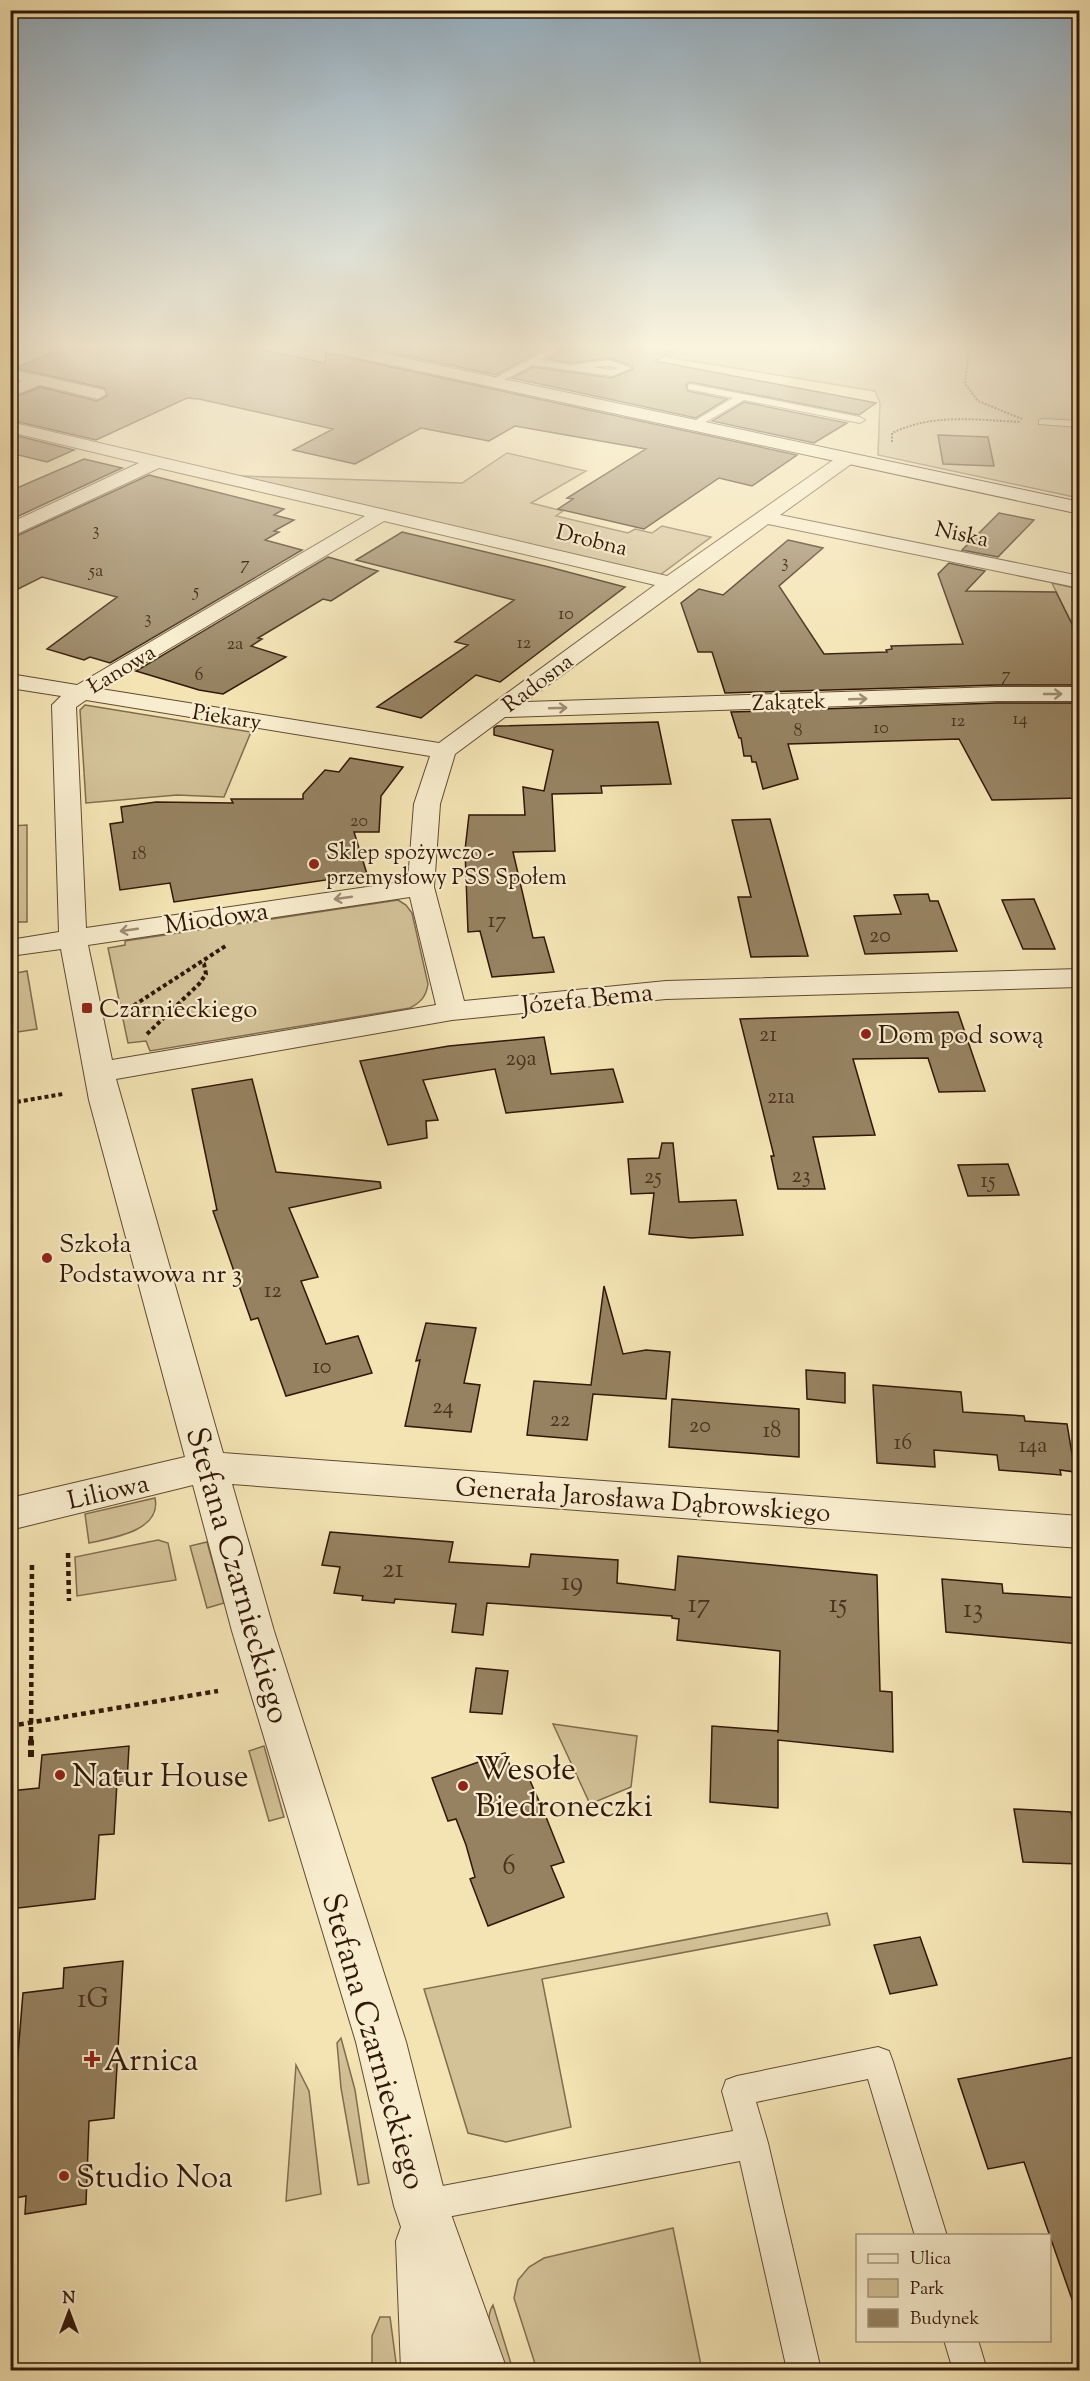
<svg xmlns="http://www.w3.org/2000/svg" width="1090" height="2381" viewBox="0 0 1090 2381" font-family="'Sorts Mill Goudy',serif">
<style>
.green{fill:#d3c197;stroke:#826c4f;stroke-width:1.5}
.building{fill:#968261;stroke:#311707;stroke-width:1.5}
.lines{fill:none;stroke-linecap:round;stroke-linejoin:round}
.service-casing{stroke:#624a32;stroke-width:2}
.minor-casing{stroke:#624a32;stroke-width:2}
.secondary-casing{stroke:#311707;stroke-width:2}
.path-far3{stroke:#311707;stroke-width:2;stroke-dasharray:2 1.5;stroke-linecap:butt}
.path-far2{stroke:#311707;stroke-width:4;stroke-dasharray:4 3;stroke-linecap:butt}
.path-far1{stroke:#311707;stroke-width:4.5;stroke-dasharray:5 4;stroke-linecap:butt}
.path{stroke:#311707;stroke-width:6;stroke-dasharray:7 4.5;stroke-linecap:butt}
.service{fill:#f8edce;fill-rule:evenodd}
.minor{fill:#f8edce;fill-rule:evenodd}
.secondary{fill:#f8edce;fill-rule:evenodd}
.oneway{stroke:#9e8d74}
.poi-dot{fill:#8f2418;stroke:#f8edce;stroke-width:2}
.labels{text-anchor:middle;stroke-width:4.5;stroke-linejoin:round;paint-order:stroke}
.far-number-label{font-size:18px;fill:#4a321e}
.far-street-label{font-size:22px;fill:#311707;stroke:#f8edce}
.far-poi-label{font-size:22px;fill:#311707;stroke:#f8edce;text-anchor:start}
.number-label{font-size:22px;fill:#4a321e}
.street-label{font-size:26px;fill:#311707;stroke:#f8edce}
.poi-label{font-size:26px;fill:#311707;stroke:#f8edce;text-anchor:start}
.near-number-label{font-size:27px;fill:#4a321e}
.near-street-label{font-size:32px;fill:#311707;stroke:#f8edce}
.near-poi-label{font-size:32px;fill:#311707;stroke:#f8edce;text-anchor:start}
</style>
<rect width="100%" height="100%" fill="#f4e4b4"/>
<filter id="stains"><feTurbulence type="fractalNoise" baseFrequency=".00333" numOctaves="4"/><feColorMatrix values="0 0 0 0 .2 0 0 0 0 .09 0 0 0 0 .02 0 0 0 .5 -.17"/></filter>
<radialGradient id="worn" r=".72"><stop offset=".6" stop-color="#630" stop-opacity="0"/><stop offset="1" stop-color="#630" stop-opacity=".3"/></radialGradient>
<path class="green" d="M687 345H1079V498L878 455 880 403 875 391 667 357Z
M507 453 586 471 531 503 563 511 556 516 628 533 635 529 652 533 662 526 711 537 660 575 239 476 462 483Z
M1052 583 1079 589V629H1074Z
M85 705 251 732 224 797 177 795 86 803 80 710Z
M27 825V922H11V826Z
M398 900 406 905 412 913 428 984C426 997 421 1002 410 1008L150 1051 146 1041 128 1043 108 948 125 945V941Z
M27 971 37 1029 11 1033V974Z
M155 1498C162 1531 112 1538 89 1543L85 1514Z
M158 1540 168 1543 176 1580 77 1596 75 1557Z
M207 1542 224 1603 207 1608 190 1546Z
M553 1724 637 1736 631 1787 590 1804Z
M264 1746 284 1817 269 1821 249 1751Z
M827 1913 830 1925 542 1979 571 2127 506 2142 468 2133 424 1989Z
M341 2038 355 2090 369 2183 358 2185 341 2088 337 2043Z
M296 2065 309 2091 321 2194 286 2201Z
M673 2228 702 2370H537L514 2298 518 2280 529 2267 544 2258Z
M493 2305 513 2370H501C496 2352 482 2322 493 2305Z
M380 2317H390L397 2370H372V2336Z"/>
<path class="building" d="M71 345H238L325 363 326 353 797 455 752 486 719 478 644 529 558 509 573 499 567 498 646 449 515 426 489 441 421 428 355 464 293 450 333 429 199 399 187 398 96 440 10 420V399L40 387 97 401 107 396 104 388 15 368Z
M356 345H551L496 375Z
M569 345H683L655 361 876 403 859 415 690 382 686 385 688 391 727 399 696 418 512 378 533 367 612 378 633 369 632 366 610 358 572 363 548 359Z
M744 402 847 423 814 443 712 421Z
M10 434 74 450 47 462 10 453Z
M938 435 988 437 994 466 943 464Z
M84 459 122 468 10 520V491Z
M149 475 284 509 274 515 294 520 274 531 279 532 265 540 302 550 110 663 90 657 84 660 47 649 117 597 42 577 10 593V539Z
M999 513 1034 520 998 557 962 550Z
M402 532 549 567 625 587 500 682 476 675 421 718 377 707 468 645 455 642 514 600 356 560Z
M788 540 823 548 779 586 824 654 887 652 886 650 892 649 891 646 963 644 938 574 949 563 985 571 966 591 1056 592 1080 640V685H997L725 693 712 652H698L681 603 699 589 723 595Z
M328 557 378 571 331 601 323 599 258 638 262 639 251 646 286 657 223 694 199 690 136 671Z
M997 703H1080V798L992 800 959 739 788 744 798 779 763 789 756 762H752L751 756H744L741 738H739L731 712Z
M658 722 671 784 601 786 602 793 552 794 555 851 513 852 533 938 544 937 554 972 492 977 480 931 468 932 465 850 469 815H525L523 787 544 791 553 750 494 735V728L497 726Z
M350 758 403 767 381 796 379 832H354L367 874 174 902 170 883 120 890 110 824 123 822 121 807 156 802 233 803 231 799H303V794L325 770 339 772Z
M770 819 808 956 751 957 738 897H751L732 820Z
M928 894 930 901H938L957 951 865 954 854 916 901 914 894 895Z
M1034 899 1055 949H1023L1002 900Z
M958 1012 985 1091 939 1092 928 1058 853 1059 875 1135 813 1137 825 1189H778L771 1156H774L740 1019Z
M544 1037 551 1074 613 1069 623 1102 506 1113 495 1069 423 1080 438 1120 426 1121 427 1138 388 1145 360 1061 449 1046Z
M252 1079 276 1172 380 1182 381 1188 289 1208 318 1277 301 1281 326 1344 358 1336 372 1373 286 1396 258 1318 251 1320 213 1211 217 1210 192 1089Z
M662 1143H673L679 1202 736 1200 743 1235 691 1238 649 1234 654 1193 631 1194 628 1159 659 1158Z
M1008 1164 1019 1195 968 1196 958 1165Z
M604 1286 623 1354 646 1350 670 1352 666 1399 593 1394 587 1440 527 1435 534 1381 591 1385Z
M426 1323 476 1328 464 1383 480 1385 471 1432 405 1426 420 1360 416 1361Z
M806 1370 845 1373V1403L807 1399Z
M873 1385 961 1392 963 1412 1024 1416 1025 1421 1067 1424 1075 1472 1060 1470 1061 1475 999 1470 997 1455 934 1450 935 1467 877 1463Z
M672 1399 799 1409V1457L669 1447Z
M330 1532 453 1542 449 1562 529 1567 531 1554 618 1560 617 1583 675 1590 678 1556 877 1575 880 1691 892 1692 893 1752 778 1740V1808L710 1802 712 1726 778 1731V1733L780 1651 677 1640 679 1619 672 1618V1616L487 1603 483 1635 452 1632 456 1604 395 1599 394 1603 362 1600 363 1596 334 1593 340 1567 322 1565Z
M942 1579 1002 1584 1003 1593 1080 1598V1644L946 1632Z
M476 1668 508 1671 502 1714 470 1712Z
M129 1746 127 1782H117L114 1834 99 1835 95 1899 10 1909V1791L39 1788 42 1755Z
M505 1753 516 1781 528 1776 546 1817 564 1862 551 1866 564 1897 488 1926 470 1879 475 1877 466 1845 456 1819 448 1821 432 1778Z
M1014 1809 1071 1812 1080 1864 1023 1862Z
M920 1937 937 1985 890 1994 874 1945Z
M123 1961 114 2118 89 2121 86 2204 25 2214 26 2196 10 2199V2103H14L23 1993 63 1988 64 1968Z
M1080 2056V2307L1075 2308 1024 2162 988 2169 958 2079Z"/>
<g class="lines">
<g class="service-casing">
<path id="service" d="M556 345H567L541 360 572 365 610 360 631 368 612 376 533 365 496 384 488 382ZM609 366 617 368 611 370 592 367Z
M691 384 860 417 865 420 860 423 744 400 695 428 691 427V423L733 398 688 389V385Z
M1043 419 1080 421V427L1039 424V420Z
M878 2047 889 2051 893 2062 947 2236H915L868 2079 756 2102 768 2143 821 2370H787L740 2161 421 2222 410 2217 405 2206 410 2195 421 2190 733 2131 722 2091 726 2080 737 2076Z
M944 2340H978L987 2370H953Z"/>
</g>
<g class="minor-casing">
<path id="minor" d="M10 369 104 390 106 394 98 399 40 385 10 397V386L22 381 10 379Z
M10 422 667 576 842 454H854L857 458 854 462 780 515 1080 576V588L768 524 525 702 997 687H1080V701H997L505 717 455 754 440 804 434 887 464 1001 666 981 1080 969V987L666 999 452 1020 116 1079 223 1453 1080 1516V1548L232 1484 274 1631 406 2042 448 2206 507 2370H401L396 2241 401 2227 394 2206 356 2042 232 1631 193 1485 10 1530V1498L185 1457 89 1100 61 949 10 956V940L59 932 52 705 61 696 10 688V674L77 685 365 516 159 468 10 537V523L139 463 10 432ZM384 521 655 585 439 743 101 689ZM86 700 430 756 414 804 408 881 86 928 76 707ZM410 897 436 1005 112 1060 88 945Z"/>
</g>
<g class="secondary-casing">
<path id="secondary" d="M313 345H344L1080 502V514L321 350Z"/>
</g>
<path class="path-far3" d="M964 345 969 350 965 384 978 401 1022 419
M484 354 501 345
M892 442V433C933 413 977 420 1021 422"/>
<path class="path-far2" d="M122 1013 227 945
M147 1034 199 984 206 974 204 964 200 962
M10 1103 63 1094"/>
<path class="path-far1" d="M68 1553 69 1601
M10 1726 218 1691
M31 1741 32 1561"/>
<path class="path" d="M31 1757V1740
M334 2370 356 2367"/>
<use href="#service" class="service"/>
<use href="#minor" class="minor"/>
<use href="#secondary" class="secondary"/>
</g>
<defs><path id="oneway-shaft" d="M-6 0H5M1.5-3L5.5 0L1.5 3" fill="none" stroke-width="1.6" stroke-linecap="round" stroke-linejoin="round" transform="scale(1.5)"/></defs>
<g class="oneway">
<use href="#oneway-shaft" transform="translate(1053 694)"/>
<use href="#oneway-shaft" transform="translate(858 699) rotate(-2)"/>
<use href="#oneway-shaft" transform="translate(558 708) rotate(-2)"/>
<use href="#oneway-shaft" transform="translate(343 898) rotate(172)"/>
<use href="#oneway-shaft" transform="translate(129 930) rotate(172)"/>
</g>
<linearGradient id="sky" x2="0" y2="1"><stop stop-color="#92abbc"/><stop offset="0.51" stop-color="#faf3dd"/><stop offset="1" stop-color="#faf3dd" stop-opacity="0"/></linearGradient>
<rect width="1090" height="679" fill="url(#sky)"/>
<g class="poi-dot">
<circle cx="314" cy="864" r="6"/>
<rect x="81" y="1002" width="12" height="12" rx="3"/>
<circle cx="866" cy="1034" r="6"/>
<circle cx="47" cy="1258" r="6"/>
<circle cx="60" cy="1775" r="6"/>
<circle cx="463" cy="1786" r="6"/>
<path d="M89 2050h6v6h6v6h-6v6h-6v-6h-6v-6h6z"/>
<circle cx="64" cy="2176" r="6"/>
</g>
<g class="labels">
<g class="far-number-label">
<text x="96" y="535">3</text>
<text x="785" y="567">3</text>
<text x="245" y="569">7</text>
<text x="96" y="576">5a</text>
<text x="196" y="596">5</text>
<text x="566" y="619">10</text>
<text x="148" y="623">3</text>
<text x="524" y="648">12</text>
<text x="235" y="649">2a</text>
<text x="199" y="680">6</text>
<text x="1006" y="680">7</text>
<text x="1020" y="724">14</text>
<text x="958" y="726">12</text>
<text x="881" y="733">10</text>
<text x="798" y="736">8</text>
<text x="359" y="826">20</text>
<text x="139" y="859">18</text>
</g>
<g class="far-street-label">
<text transform="translate(962 533) rotate(12)" y="8">Niska</text>
<text transform="translate(592 539) rotate(14)" y="8">Drobna</text>
<text transform="translate(121 668) rotate(-31)" y="8">Łanowa</text>
<text transform="translate(537 682) rotate(-37)" y="8">Radosna</text>
<text transform="translate(789 701) rotate(-2)" y="8">Zakątek</text>
<text transform="translate(227 716) rotate(9)" y="8">Piekary</text>
</g>
<g class="far-poi-label">
<text x="326" y="859">Sklep spożywczo -<tspan x="326" dy="25">przemysłowy PSS Społem</tspan></text>
</g>
<g class="number-label">
<text x="497" y="927">17</text>
<text x="880" y="942">20</text>
<text x="768" y="1041">21</text>
<text x="521" y="1065">29a</text>
<text x="781" y="1103">21a</text>
<text x="801" y="1182">23</text>
<text x="653" y="1183">25</text>
<text x="988" y="1187">15</text>
<text x="273" y="1297">12</text>
<text x="322" y="1373">10</text>
<text x="443" y="1413">24</text>
<text x="560" y="1426">22</text>
<text x="700" y="1432">20</text>
<text x="772" y="1437">18</text>
<text x="903" y="1449">16</text>
<text x="1033" y="1452">14a</text>
</g>
<g class="street-label">
<text transform="translate(216 917) rotate(-8)" y="9">Miodowa</text>
<text transform="translate(587 998) rotate(-6)" y="9">Józefa Bema</text>
<text transform="translate(108 1491) rotate(-13)" y="9">Liliowa</text>
<text transform="translate(643 1499) rotate(4)" y="9">Generała Jarosława Dąbrowskiego</text>
</g>
<g class="poi-label">
<text x="99" y="1017">Czarnieckiego</text>
<text x="878" y="1043">Dom pod sową</text>
<text x="59" y="1252">Szkoła<tspan x="59" dy="30">Podstawowa nr 3</tspan></text>
</g>
<g class="near-number-label">
<text x="393" y="1577">21</text>
<text x="572" y="1590">19</text>
<text x="699" y="1612">17</text>
<text x="838" y="1612">15</text>
<text x="973" y="1617">13</text>
<text x="509" y="1874">6</text>
<text x="93" y="2007">1G</text>
</g>
<g class="near-street-label">
<text transform="translate(239 1575) rotate(74)" y="11">Stefana Czarnieckiego</text>
<text transform="translate(375 2041) rotate(74)" y="11">Stefana Czarnieckiego</text>
</g>
<g class="near-poi-label">
<text x="475" y="1779">Wesołe<tspan x="475" dy="37">Biedroneczki</tspan></text>
<text x="72" y="1786">Natur House</text>
<text x="104" y="2070">Arnica</text>
<text x="76" y="2187">Studio Noa</text>
</g>
</g>
<rect width="1090" height="2381" fill="none" stroke="#f4e4b4" stroke-width="36"/>
<rect x="12" y="12" width="1066" height="2357" fill="none" stroke="#311707" stroke-width="3"/>
<rect x="18" y="18" width="1054" height="2345" fill="none" stroke="#311707" stroke-width="1.5"/>
<rect x="856" y="2234" width="195" height="108" fill="#f8edce" stroke="#a8977e" stroke-width="1.5"/>
<rect x="868" y="2254" width="30" height="9" fill="#f8edce" stroke="#a8977e" stroke-width="1.5"/>
<text x="910" y="2264" font-size="18" fill="#311707">Ulica</text>
<rect x="868" y="2279" width="30" height="18" fill="#d3c197" stroke="#a8977e" stroke-width="1.5"/>
<text x="910" y="2294" font-size="18" fill="#311707">Park</text>
<rect x="868" y="2309" width="30" height="18" fill="#968261" stroke="#a8977e" stroke-width="1.5"/>
<text x="910" y="2324" font-size="18" fill="#311707">Budynek</text>
<g transform="translate(69 2312)" stroke="#f8edce" stroke-width="4.5" paint-order="stroke">
<path d="M0-4.5L10 22L0 15L-10 22Z" fill="#311707"/>
<text y="-9" font-size="16" font-weight="bold" text-anchor="middle" fill="#311707">N</text>
</g>
<rect width="100%" height="100%" filter="url(#stains)"/>
<rect width="100%" height="100%" fill="url(#worn)"/>
</svg>
